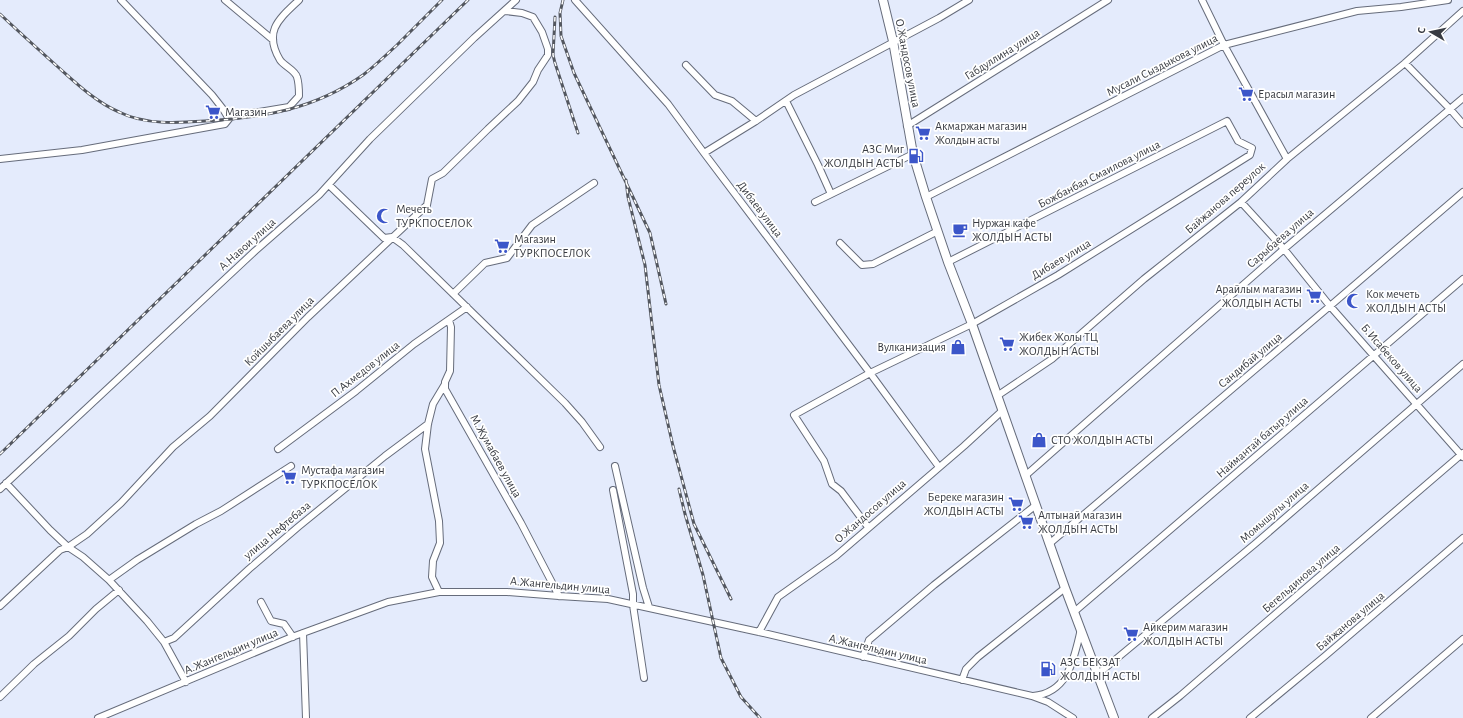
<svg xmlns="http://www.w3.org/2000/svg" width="1463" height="718" viewBox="0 0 1463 718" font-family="'Alegreya Sans',sans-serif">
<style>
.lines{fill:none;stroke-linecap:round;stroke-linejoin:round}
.minor-casing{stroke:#666c7b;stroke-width:8}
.major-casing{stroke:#666c7b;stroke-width:10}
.minor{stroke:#fff;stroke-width:6}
.major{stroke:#fff;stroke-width:8}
.rail-casing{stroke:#53575f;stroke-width:3}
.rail{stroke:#fff;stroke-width:1.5;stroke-dasharray:4.5;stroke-linecap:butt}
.labels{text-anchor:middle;stroke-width:3.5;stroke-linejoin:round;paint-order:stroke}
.street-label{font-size:12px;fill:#383b42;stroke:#fff}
.poi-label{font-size:12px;fill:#383b42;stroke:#fff;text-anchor:start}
</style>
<rect width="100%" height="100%" fill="#e4ebfc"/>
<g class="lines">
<g class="minor-casing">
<path id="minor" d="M225 0 273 40
M575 0 668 104 704 153 870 373 939 467
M1202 0 1224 45 1287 159
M1405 63 1450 109 1463 124
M686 65 715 95 732 101 756 121
M786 101 818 165 831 194
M228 117 289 107 299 96C299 90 299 83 297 77 295 70 284 66 280 60 263 31 279 19 299 0
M907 126 1108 0
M704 153 756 121 794 95 939 18 969 0
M0 159 82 150 225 124 229 119 223 109 212 95 121 0
M329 185 384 238 392 237 403 245 565 403 582 422 600 447
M926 197 1224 45 1357 11 1401 7 1448 0
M815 202 913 154
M1241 202 1284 249 1330 306 1463 457
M840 243 862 265 873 264 938 231
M453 294 485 263 507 258 532 225 594 183
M449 320 451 327 450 371 445 382V389L521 523 559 596
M997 396 1052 359 1144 279 1241 202 1287 159 1405 63 1463 11
M278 449 356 391 414 344 467 307
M615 466 643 588 649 607
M1025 476 1284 249 1463 98
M6 483 50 530 68 547 83 557 109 580 147 621 164 642 186 682
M0 489 255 251 319 195 370 139 474 38 516 0
M613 490 633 594V605L644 678
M868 527 841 491 832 484 824 461 794 415 870 373 972 324 1058 275 1250 155 1252 148 1238 141 1227 121 948 262
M1049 544 1330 306 1463 192
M109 580 137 560 196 524 221 511 291 466
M439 592 432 577 433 561 440 543 439 521 425 449 428 424 433 404 445 384
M261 602 271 621 284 624 293 637
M0 606 60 550 68 547 87 534 121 503 173 447 210 416 308 317 427 205 432 179 443 173 488 129 518 101 533 82 538 70 548 55V49L542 32 533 17 522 13 505 11
M1074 612 1463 279
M759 632 778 597 836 556 964 446 1002 411
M303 633 306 718
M164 642 174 638 249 569 298 527 385 456 428 424
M863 657 869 640 934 585 1036 505
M1098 674 1256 543 1463 364
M962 680 966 669 978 657 1065 588
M1033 696C1069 693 1074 658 1081 629
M0 697 34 664 69 636 96 609 119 590
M98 718 292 637 388 602 439 592H507L559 596 608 599 759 632 1032 696 1048 702 1073 718
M1152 718 1180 696 1463 453
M1250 718 1325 656 1463 538
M1371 718 1463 639"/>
</g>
<g class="major-casing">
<path id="major" d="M883 0 893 41 913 154 926 197 948 262 972 324 1065 588 1114 718"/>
</g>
<use href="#minor" class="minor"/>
<use href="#major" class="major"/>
<g class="rail-casing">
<path id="rail" d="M563 0 560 13 561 36 574 73 650 233 666 304
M0 14C19 32 39 50 58 67 77 84 96 102 119 112 145 125 177 123 205 121 263 118 315 109 363 75 375 66 386 55 397 45 412 30 427 15 442 0
M555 17 553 55 555 63 578 133
M626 180 628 197 645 265 659 385 673 446 694 524 731 599
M0 454 468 0
M679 489 685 514 703 575 721 658 741 697 760 718"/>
</g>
<use href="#rail" class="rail"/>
</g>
<defs>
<g id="supermarket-bare" transform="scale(1.2)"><path d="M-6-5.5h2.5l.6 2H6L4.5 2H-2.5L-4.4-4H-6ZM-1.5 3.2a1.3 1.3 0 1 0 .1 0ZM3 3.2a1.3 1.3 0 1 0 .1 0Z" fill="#3c56c9" stroke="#fff" stroke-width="2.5" paint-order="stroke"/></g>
<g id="fuel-bare" transform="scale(1.2)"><path d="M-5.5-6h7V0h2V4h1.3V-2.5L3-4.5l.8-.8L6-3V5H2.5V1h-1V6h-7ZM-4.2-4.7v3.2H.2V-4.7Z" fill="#3c56c9" stroke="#fff" stroke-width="2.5" paint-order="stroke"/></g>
<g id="mosque-bare" transform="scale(1.2)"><path d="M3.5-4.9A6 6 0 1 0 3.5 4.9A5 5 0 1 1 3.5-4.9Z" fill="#3c56c9" stroke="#fff" stroke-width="2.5" paint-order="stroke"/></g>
<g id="cafe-bare" transform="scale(1.2)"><path d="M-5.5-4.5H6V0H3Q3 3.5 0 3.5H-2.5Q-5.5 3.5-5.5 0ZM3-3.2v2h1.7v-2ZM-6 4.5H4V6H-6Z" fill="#3c56c9" stroke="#fff" stroke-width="2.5" paint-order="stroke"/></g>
<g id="shop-bare" transform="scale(1.2)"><path d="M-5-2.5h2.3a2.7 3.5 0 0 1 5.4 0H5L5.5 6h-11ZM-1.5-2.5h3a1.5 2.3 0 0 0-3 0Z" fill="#3c56c9" stroke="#fff" stroke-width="2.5" paint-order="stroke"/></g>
</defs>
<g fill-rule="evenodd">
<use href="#supermarket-bare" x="1246" y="94"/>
<use href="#supermarket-bare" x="213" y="112"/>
<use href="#supermarket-bare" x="923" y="133"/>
<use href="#fuel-bare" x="916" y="156"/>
<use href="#mosque-bare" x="384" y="216"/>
<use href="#cafe-bare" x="960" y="230"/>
<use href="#supermarket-bare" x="502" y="246"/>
<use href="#supermarket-bare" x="1314" y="296"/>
<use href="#mosque-bare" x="1354" y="301"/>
<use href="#supermarket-bare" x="1007" y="344"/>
<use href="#shop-bare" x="958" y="347"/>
<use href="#shop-bare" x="1039" y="440"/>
<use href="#supermarket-bare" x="289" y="477"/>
<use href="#supermarket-bare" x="1016" y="504"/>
<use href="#supermarket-bare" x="1026" y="522"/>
<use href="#supermarket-bare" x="1131" y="634"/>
<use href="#fuel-bare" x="1048" y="669"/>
</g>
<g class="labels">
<g class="street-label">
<text transform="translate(1002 54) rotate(-32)" y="4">Габдуллина улица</text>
<text transform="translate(908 63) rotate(79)" y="4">О.Жандосов улица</text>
<text transform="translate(1162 65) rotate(-27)" y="4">Мусали Сыздыкова улица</text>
<text transform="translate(1099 174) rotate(-27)" y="4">Божбанбая Смаилова улица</text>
<text transform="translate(1225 198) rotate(-41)" y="4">Байжанова переулок</text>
<text transform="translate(760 209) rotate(53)" y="4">Дибаев улица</text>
<text transform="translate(1280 238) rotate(-41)" y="4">Сарыбаева улица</text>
<text transform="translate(247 244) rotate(-42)" y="4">А.Навои улица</text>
<text transform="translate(1061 259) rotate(-31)" y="4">Дибаев улица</text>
<text transform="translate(279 331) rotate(-45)" y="4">Койшыбаева улица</text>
<text transform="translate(1392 358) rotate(49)" y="4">Б.Исабеков улица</text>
<text transform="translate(1250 360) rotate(-40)" y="4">Сандибай улица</text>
<text transform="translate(365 369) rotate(-38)" y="4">П.Ахмедов улица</text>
<text transform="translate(1262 437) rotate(-41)" y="4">Наймантай батыр улица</text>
<text transform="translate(496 456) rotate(61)" y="4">М.Жумабаев улица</text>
<text transform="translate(870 511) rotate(-41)" y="4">О.Жандосов улица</text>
<text transform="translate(1274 512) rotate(-41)" y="4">Момышулы улица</text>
<text transform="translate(277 530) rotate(-40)" y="4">улица Нефтебаза</text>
<text transform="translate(1301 578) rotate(-41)" y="4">Бегельдинова улица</text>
<text transform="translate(560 585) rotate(5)" y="4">А.Жангельдин улица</text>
<text transform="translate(1350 621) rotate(-40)" y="4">Байжанова улица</text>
<text transform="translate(878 649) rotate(13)" y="4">А.Жангельдин улица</text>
<text transform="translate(231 651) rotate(-23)" y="4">А.Жангельдин улица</text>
</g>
<g class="poi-label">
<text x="1258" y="98">Ерасыл магазин</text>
<text x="225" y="116">Магазин</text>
<text x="935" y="130">Акмаржан магазин<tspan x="935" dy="14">Жолдын асты</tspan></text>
<text x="904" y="153" text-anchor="end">АЗС Миг<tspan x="904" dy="14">ЖОЛДЫН АСТЫ</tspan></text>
<text x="396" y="213">Мечеть<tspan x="396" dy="14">ТУРКПОСЕЛОК</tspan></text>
<text x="972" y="227">Нуржан кафе<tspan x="972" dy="14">ЖОЛДЫН АСТЫ</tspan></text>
<text x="514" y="243">Магазин<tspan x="514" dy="14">ТУРКПОСЕЛОК</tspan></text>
<text x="1302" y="293" text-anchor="end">Арайлым магазин<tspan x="1302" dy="14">ЖОЛДЫН АСТЫ</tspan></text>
<text x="1366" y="298">Кок мечеть<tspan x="1366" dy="14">ЖОЛДЫН АСТЫ</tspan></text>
<text x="1019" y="341">Жибек Жолы ТЦ<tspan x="1019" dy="14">ЖОЛДЫН АСТЫ</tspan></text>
<text x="946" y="351" text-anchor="end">Вулканизация</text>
<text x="1051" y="444">СТО ЖОЛДЫН АСТЫ</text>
<text x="301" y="474">Мустафа магазин<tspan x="301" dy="14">ТУРКПОСЕЛОК</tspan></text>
<text x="1004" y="501" text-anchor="end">Береке магазин<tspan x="1004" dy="14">ЖОЛДЫН АСТЫ</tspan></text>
<text x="1038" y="519">Алтынай магазин<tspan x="1038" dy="14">ЖОЛДЫН АСТЫ</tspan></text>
<text x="1143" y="631">Айкерим магазин<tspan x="1143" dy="14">ЖОЛДЫН АСТЫ</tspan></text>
<text x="1060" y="666">АЗС БЕКЗАТ<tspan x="1060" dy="14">ЖОЛДЫН АСТЫ</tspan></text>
</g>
</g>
<g transform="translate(1431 32) rotate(279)" stroke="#ffffff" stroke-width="3" paint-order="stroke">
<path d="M0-3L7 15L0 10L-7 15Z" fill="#383b42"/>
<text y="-6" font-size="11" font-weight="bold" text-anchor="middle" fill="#383b42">С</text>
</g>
</svg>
